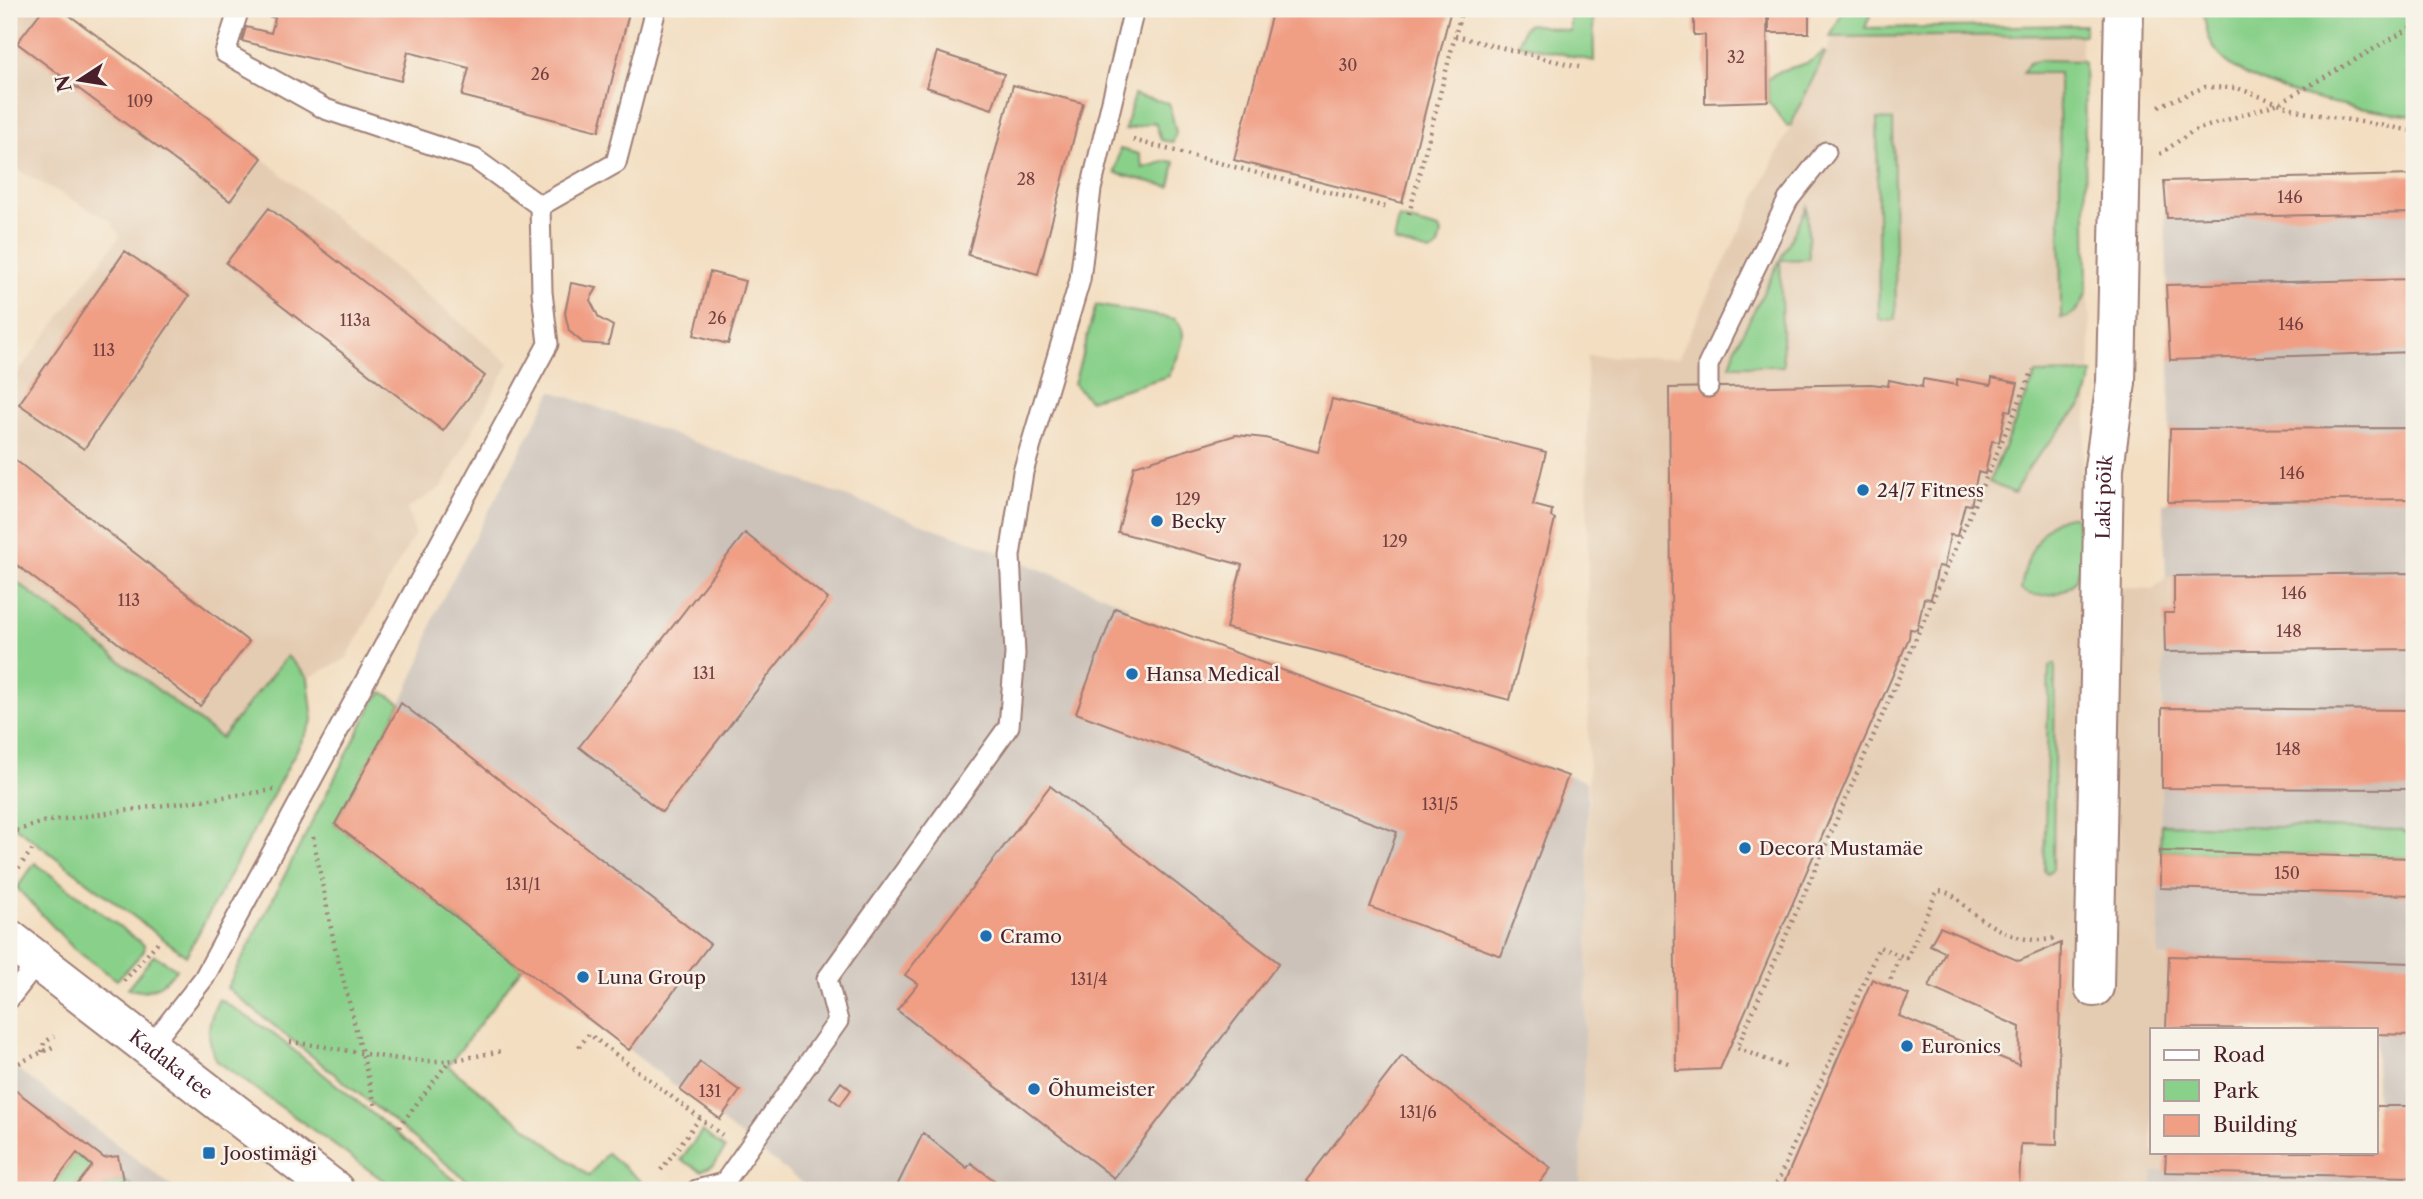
<svg xmlns="http://www.w3.org/2000/svg" width="2423" height="1199" viewBox="0 0 2423 1199" font-family="'Libre Caslon Text',serif">
<style>
.built{fill:#e4ccb2}
.industrial{fill:#ccc2b9}
.green{fill:#89d08a;stroke:#6a785a;stroke-width:2}
.building{fill:#f09e84}
.lines{fill:none;stroke-linecap:round;stroke-linejoin:round}
.lane-casing{stroke:#9e7e76;stroke-width:23}
.street-casing{stroke:#9e7e76;stroke-width:42}
.secondary-casing{stroke:#9e7e76;stroke-width:42}
.path{stroke:#9e7e76;stroke-width:4.5;stroke-dasharray:2 5;stroke-linecap:butt}
.lane{stroke:#fff;stroke-width:19}
.street{stroke:#fff;stroke-width:38}
.secondary{stroke:#fff;stroke-width:38}
.poi-dot{fill:#1f6fb2;stroke:#f7f3e8;stroke-width:2.5}
.labels{text-anchor:middle;stroke-width:5;stroke-linejoin:round;paint-order:stroke}
.number-label{font-size:16px;fill:#743f41}
.poi-label{font-size:19px;fill:#4a1f2b;stroke:#f7f3e8;text-anchor:start}
.street-label{font-size:19px;fill:#4a1f2b;stroke:#f7f3e8}
</style>
<rect width="100%" height="100%" fill="#f7f3e8"/>
<filter id="ink" filterUnits="userSpaceOnUse"><feTurbulence type="fractalNoise" baseFrequency=".0143" numOctaves="2"/><feDisplacementMap in="SourceGraphic" scale="14" xChannelSelector="R" yChannelSelector="G"/><feConvolveMatrix kernelMatrix="1 2 1 2 8 2 1 2 1" color-interpolation-filters="sRGB"/></filter>
<filter id="wash" filterUnits="userSpaceOnUse"><feTurbulence type="fractalNoise" baseFrequency=".00686" numOctaves="4" result="noise"/><feDisplacementMap in="SourceGraphic" scale="28" xChannelSelector="R" yChannelSelector="G"/><feGaussianBlur stdDeviation="1.57" result="paint"/><feColorMatrix in="noise" values="0 0 0 0 0 0 0 0 0 0 0 0 0 0 0 0 0 1.4 0 .05"/><feComposite in="paint" operator="in"/></filter>
<g filter="url(#wash)">
<rect width="100%" height="100%" fill="#f3dec1"/>
<path class="built" d="M9 9H61L262 158 509 363 442 487 407 509 415 533 346 659 308 678 313 720 280 784 9 576V385L120 236 111 221 9 165Z
M2081 27 2091 373 2070 585 2153 589 2166 577 2174 576V613H2164L2162 708 2158 955 2169 956 2166 1028 2152 1029V1152H2166L2165 1172 2153 1173V1190H1580L1589 917 1587 356 1678 358 1838 28Z"/>
<path class="industrial" d="M2414 175 2412 1190H2153V1172L2165 1171 2166 1152H2376V1029H2157L2166 1028 2169 957 2158 956 2164 613 2174 612V577H2166L2163 503 2168 502 2170 360 2164 181Z
M552 391 984 546 1129 606 1127 613 1587 782 1589 917 1580 1190H811L335 824 401 703 422 657 435 613Z
M9 1063 177 1190H9Z"/>
<path class="green" d="M1570 9H1593L1594 61 1518 44 1525 26 1530 24 1570 31Z
M1844 9H1873L1865 28 2085 25 2084 35 1830 37Z
M2414 9V116C2364 110 2233 92 2211 42 2206 32 2205 21 2203 10Z
M1823 52 1825 53 1791 125 1787 126 1768 101V79C1787 62 1800 73 1823 52Z
M2042 60 2084 61 2087 289C2083 304 2078 315 2061 318L2059 73H2023L2029 63Z
M1134 95 1169 103 1176 132 1173 142 1161 140 1155 122 1125 130Z
M1877 119 1893 120 1896 320H1879Z
M1120 149 1139 154 1143 168 1167 161 1175 162 1170 187 1115 173Z
M1807 207 1809 259 1780 260 1783 366H1730L1736 346Z
M1399 218 1439 229 1441 234 1438 247 1430 252 1394 242Z
M1096 305 1175 319C1193 334 1176 358 1169 376L1089 400 1074 384Z
M2093 373 2085 401 2031 464 2014 493 1989 482 2036 374Z
M2074 516C2086 526 2083 566 2076 579 2066 596 2036 600 2021 590 2024 564 2041 514 2074 516Z
M9 576 221 738 287 656 308 678 313 720 186 956 9 822Z
M2055 664 2053 869 2047 873 2044 870 2049 666Z
M383 692 401 703 335 824 522 968 448 1066 589 1176 607 1153 643 1183 637 1190H479L227 988 374 701Z
M2161 824 2400 830 2414 838V858L2160 851Z
M35 863 144 945V951L117 980 74 949 17 888Z
M154 955 177 969C163 984 149 997 128 988Z
M219 999 271 1032 467 1190H397L217 1061C205 1036 207 1023 219 999Z
M702 1131 725 1149 714 1165 701 1171 681 1160Z
M77 1153 92 1166 73 1190H49Z
M123 1180 139 1190H103L106 1185Z"/>
<g id="blocks">
<path class="building" d="M43 9H61L262 158 230 201 17 43Z
M261 9H630L599 131 462 96 469 68 408 52 401 81 242 41 246 27 271 33 275 18 260 14Z
M1273 9H1451L1402 203 1234 160Z
M1694 9H1767L1768 101 1705 103V35H1694Z
M1769 9H1809V33H1769Z
M937 52 1004 74 992 109 926 87Z
M1013 85 1083 103 1038 274 968 255Z
M2414 175V213L2167 218 2164 181Z
M269 208 485 376 443 431 226 263Z
M125 251 189 296 84 449 19 404Z
M710 272 745 281 728 344 694 335Z
M2413 279 2414 352 2170 360 2166 285Z
M571 283 597 288 590 300 599 318 613 326 608 345 583 343 569 331 565 313Z
M1992 378 2018 383 2011 411 2006 410 1999 442 1992 441 1985 474 1978 472 1971 505 1965 504 1957 536 1950 535 1944 567 1938 566 1931 599 1924 598 1917 630 1910 629 1909 638 1720 1069 1676 1071 1669 388 1871 384 1888 386 1889 380 1922 387 1923 379 1957 385V379L1991 385Z
M1332 399 1546 452 1533 505 1552 510 1551 517 1555 519 1510 700 1226 628 1242 565 1118 532 1134 466 1236 435 1265 438 1318 452Z
M2413 428 2414 499 2168 502 2170 429Z
M9 455 249 642 200 706 9 559Z
M745 533 828 599 662 812 579 747Z
M2414 573V649L2165 652 2164 613H2174V576Z
M1115 608 1568 776 1501 956 1370 907 1397 832 1076 713Z
M401 703 710 944 629 1050 335 824Z
M2162 708 2414 710V789L2162 788Z
M1050 786 1279 963 1114 1178 897 1010 918 984 905 975Z
M2160 851 2414 858V895L2160 888Z
M1940 927 2019 961 2061 943 2057 1145 2021 1144 2019 1190H1781L1872 979 1909 995 1899 1016 2019 1065 2020 1027 1929 987 1945 952 1930 945Z
M2169 956 2414 963V1035L2376 1034V1029L2166 1028Z
M1402 1056 1551 1168 1534 1190H1318L1306 1181Z
M700 1062 740 1091 720 1119 680 1090Z
M841 1082 851 1090 840 1105 830 1097Z
M11 1087 104 1158 118 1156 123 1180 106 1185 103 1190H73L92 1166 77 1153 49 1190H9Z
M2376 1106H2414L2413 1177 2165 1172 2166 1152H2376Z
M923 1133 967 1168 971 1163 1007 1190H895Z"/>
</g>
</g>
<g filter="url(#ink)">
<use href="#blocks" fill-opacity="0" stroke="#9e7e76" stroke-width="2"/>
<g class="lines">
<g class="lane-casing">
<path id="lane" d="M540 206 616 163 656 9
M1708 387V365L1788 200 1826 152
M9 999 38 962
M149 1048 204 978 548 344 542 292 540 206 475 159 325 109 225 53 239 9
M697 1190 724 1183 838 1021 827 979 1009 726 1015 654 1010 556 1023 472 1080 280 1091 189 1134 9"/>
</g>
<g class="street-casing">
<g id="street">
<path id="s1" d="M2094 987 2104 468 2116 382 2124 9"/>
</g>
</g>
<g class="secondary-casing">
<g id="secondary">
<path id="s2" d="M9 939 334 1190"/>
</g>
</g>
<path class="path" d="M1455 36 1579 67
M2159 106 2205 87 2237 88 2303 112 2414 131
M1133 140 1389 208
M2160 154 2193 131 2279 103 2414 26
M1409 214 1462 9
M10 833 43 822 274 790
M313 837 334 943 376 1108
M9 870 14 874 32 850
M124 981 158 942
M1888 986 1900 955
M290 1042C340 1047 388 1062 439 1061 460 1061 482 1054 503 1051
M579 1047 589 1034 722 1135
M42 1052 44 1043 54 1036
M19 1063 57 1045
M1785 1067 1737 1048 2033 370
M399 1127 450 1060
M661 1170 700 1118
M1774 1190 1879 947 1907 958 1937 891C1954 891 1960 903 1973 913 1997 931 2027 947 2058 937"/>
<use href="#lane" class="lane"/>
<use href="#street" class="street"/>
<use href="#secondary" class="secondary"/>
</g>
</g>
<g class="poi-dot">
<circle cx="1863" cy="490" r="7"/>
<circle cx="1157" cy="521" r="7"/>
<circle cx="1132" cy="674" r="7"/>
<circle cx="1745" cy="848" r="7"/>
<circle cx="986" cy="936" r="7"/>
<circle cx="583" cy="977" r="7"/>
<circle cx="1907" cy="1046" r="7"/>
<circle cx="1034" cy="1089" r="7"/>
<rect x="202" y="1146" width="14" height="14" rx="3.5"/>
</g>
<g class="labels">
<g class="number-label">
<text x="1736" y="63">32</text>
<text x="1348" y="71">30</text>
<text x="540" y="80">26</text>
<text x="140" y="107">109</text>
<text x="1026" y="185">28</text>
<text x="2290" y="203">146</text>
<text x="717" y="324">26</text>
<text x="355" y="326">113a</text>
<text x="2291" y="330">146</text>
<text x="104" y="356">113</text>
<text x="2292" y="479">146</text>
<text x="1188" y="505">129</text>
<text x="1395" y="547">129</text>
<text x="2294" y="599">146</text>
<text x="129" y="606">113</text>
<text x="2289" y="637">148</text>
<text x="704" y="679">131</text>
<text x="2288" y="755">148</text>
<text x="1440" y="810">131/5</text>
<text x="2287" y="879">150</text>
<text x="523" y="890">131/1</text>
<text x="1089" y="985">131/4</text>
<text x="710" y="1097">131</text>
<text x="1418" y="1118">131/6</text>
</g>
<g class="poi-label">
<text x="1877" y="497">24/7 Fitness</text>
<text x="1171" y="528">Becky</text>
<text x="1146" y="681">Hansa Medical</text>
<text x="1759" y="855">Decora Mustamäe</text>
<text x="1000" y="943">Cramo</text>
<text x="597" y="984">Luna Group</text>
<text x="1921" y="1053">Euronics</text>
<text x="1048" y="1096">Õhumeister</text>
<text x="223" y="1160">Joostimägi</text>
</g>
<g class="street-label">
<text dy="7" stroke="none"><textPath href="#s1" startOffset="490">Laki põik</textPath></text>
<text dy="7" stroke="none"><textPath href="#s2" startOffset="205">Kadaka tee</textPath></text>
</g>
</g>
<rect width="2423" height="1199" fill="none" stroke="#f7f3e8" stroke-width="35"/>
<rect x="2150" y="1028" width="228" height="126" fill="#f7f3e8" stroke="#b29e9c" stroke-width="2"/>
<rect x="2164" y="1050" width="35" height="10" fill="#ffffff" stroke="#b29e9c" stroke-width="2"/>
<text x="2213" y="1062" font-size="21" fill="#4a1f2b">Road</text>
<rect x="2164" y="1080" width="35" height="21" fill="#89d08a" stroke="#b29e9c" stroke-width="2"/>
<text x="2213" y="1098" font-size="21" fill="#4a1f2b">Park</text>
<rect x="2164" y="1115" width="35" height="21" fill="#f09e84" stroke="#b29e9c" stroke-width="2"/>
<text x="2213" y="1132" font-size="21" fill="#4a1f2b">Building</text>
<g transform="translate(80 80) rotate(258)" stroke="#f7f3e8" stroke-width="5" paint-order="stroke">
<path d="M0-5L12 26L0 18L-12 26Z" fill="#4a1f2b"/>
<text y="-10" font-size="19" font-weight="bold" text-anchor="middle" fill="#4a1f2b">N</text>
</g>
</svg>
